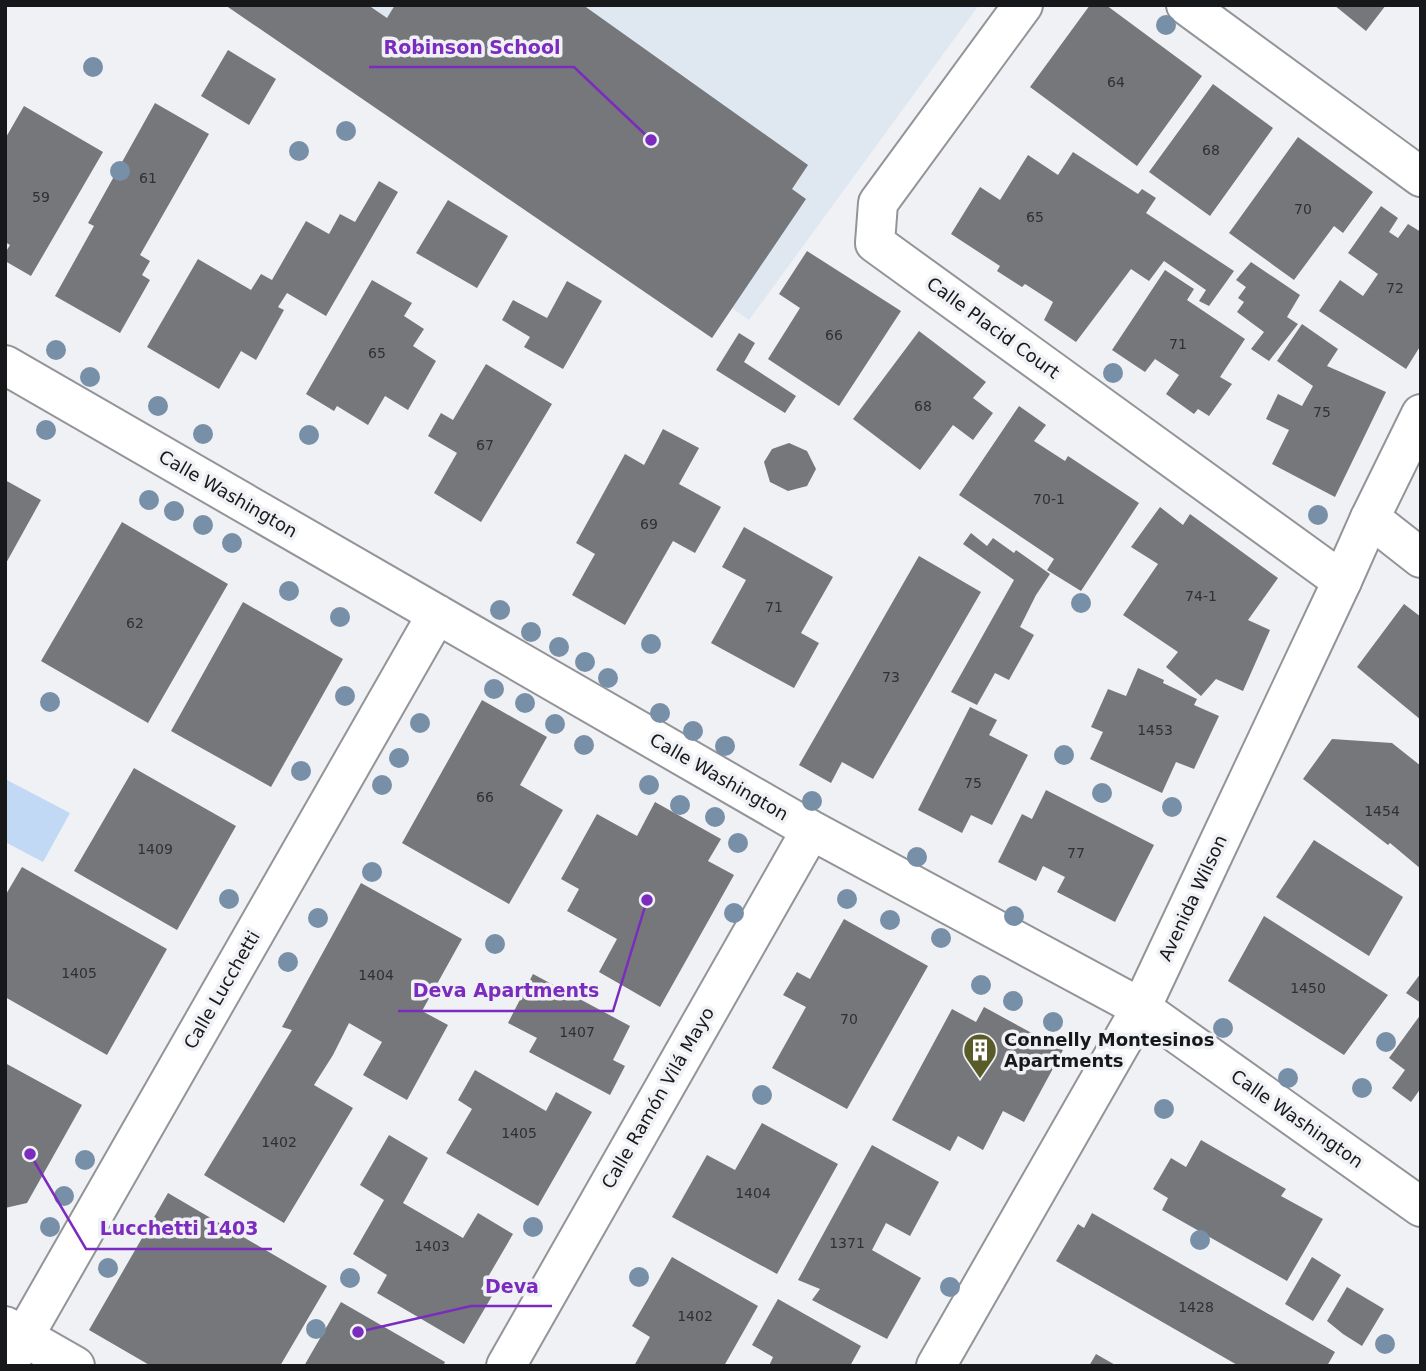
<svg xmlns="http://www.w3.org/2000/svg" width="1426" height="1371" viewBox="0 0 1426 1371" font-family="'DejaVu Sans',sans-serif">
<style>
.built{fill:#dfe7f0}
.water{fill:#c2d9f5}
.building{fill:#75777a}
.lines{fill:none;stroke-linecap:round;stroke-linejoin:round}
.minor-casing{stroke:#929497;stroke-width:42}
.tertiary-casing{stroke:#929497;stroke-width:42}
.minor{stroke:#fff;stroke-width:38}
.tertiary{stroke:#fff;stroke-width:38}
.tree{fill:#788fa8}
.labels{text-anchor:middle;stroke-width:7;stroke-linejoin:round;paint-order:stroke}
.number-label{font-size:14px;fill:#2e3031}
.street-label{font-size:18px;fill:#171819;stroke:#eff1f5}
.poi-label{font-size:18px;font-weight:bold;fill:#171819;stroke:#eff1f5;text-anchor:start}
.leader{fill:none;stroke:#7b2cbf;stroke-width:2.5}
.callout-dot{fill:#7b2cbf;stroke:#eff1f5;stroke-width:2.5}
.callout-label{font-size:19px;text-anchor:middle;font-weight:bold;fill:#7b2cbf;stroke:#eff1f5;stroke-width:7;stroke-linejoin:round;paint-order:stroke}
</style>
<rect width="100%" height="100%" fill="#eff1f5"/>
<path class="built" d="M225 5H979L749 320 732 308 712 338Z"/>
<path class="water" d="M5 779 70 813 43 862 5 842Z"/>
<path class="building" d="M225 5H368L387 18 395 5H583L808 165 792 189 806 199 712 338Z
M1090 5H1106L1202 76 1137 166 1030 87Z
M1334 5H1386L1366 31Z
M228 50 276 79 249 125 201 96Z
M1213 84 1273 128 1210 216 1149 172Z
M155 103 209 134 140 255 150 261 142 275 150 280 120 333 55 296 94 226 88 223Z
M24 106 103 152 31 276 5 261V253L10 245 5 242V139Z
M1298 137 1373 192 1343 233 1334 226 1294 280 1229 233Z
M1073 152 1138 194 1142 189 1156 198 1146 213 1234 271 1209 306 1199 301 1206 290 1164 261 1149 281 1131 269 1076 342 1044 320 1053 302 1025 284 1022 287 997 271 1000 266 951 234 980 187 1000 200 1028 155 1058 175Z
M379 181 398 192 326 316 287 293 278 307 284 310 256 360 241 351 219 389 147 347 198 259 251 290 261 274 272 280 306 221 329 234 340 214 355 222Z
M448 200 508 236 477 288 416 253Z
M1381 206 1398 218 1389 232 1398 238 1408 224 1421 232V345L1406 369 1319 311 1340 280 1363 296 1378 274 1348 253Z
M807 251 901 311 839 406 768 359 800 308 779 294Z
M1251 262 1300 295 1287 317 1298 324 1269 361 1251 349 1264 332 1237 312 1244 302 1238 298 1246 287 1236 280Z
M1165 270 1194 289 1187 300 1245 339 1220 377 1232 384 1209 416 1198 409 1194 414 1166 394 1179 375 1155 359 1145 372 1112 350Z
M372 280 412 303 404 316 424 329 413 346 436 361 408 410 385 396 368 425 337 406 334 411 306 394Z
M567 281 602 301 563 369 524 347 530 337 502 320 513 300 547 318Z
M1302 324 1338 349 1327 366 1386 392 1335 497 1272 464 1289 430 1266 419 1278 394 1302 406 1313 386 1277 361Z
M919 331 986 382 973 398 993 413 973 440 953 425 920 470 853 419Z
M739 333 755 343 744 362 796 396 785 413 716 370Z
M486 364 552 404 481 522 434 493 457 453 428 436 441 413 453 420Z
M1019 406 1046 425 1034 441 1065 461 1068 456 1139 503 1081 591 1047 570 1054 559 959 495Z
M663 429 699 448 679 484 721 507 695 553 673 541 625 625 572 595 595 554 576 543 625 454 644 465Z
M789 443 807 451 816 469 807 486 788 491 770 482 764 462 772 449Z
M5 480 41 500 5 565Z
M1160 507 1183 525 1190 514 1278 578 1248 620 1270 630 1243 691 1216 679 1201 696 1166 667 1178 652 1123 615 1158 564 1131 547Z
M122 522 228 584 148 723 41 661Z
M744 527 833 577 801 633 819 643 794 688 711 643 746 580 722 567Z
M971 533 987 546 993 538 1014 553 1016 550 1050 574 1036 595 1020 627 1034 635 1009 680 995 673 977 705 951 692 1014 580 963 544Z
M919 556 981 592 873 779 842 762 831 783 799 765Z
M243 602 343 659 271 787 171 731Z
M1404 604 1421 617V720L1357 667Z
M1138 668 1164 680 1163 683 1197 699 1194 705 1219 716 1194 769 1176 762 1162 793 1090 759 1103 732 1091 727 1108 689 1126 696Z
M482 700 547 737 520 785 563 810 509 904 402 843Z
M970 707 997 720 989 735 1028 755 992 825 971 815 962 833 918 810Z
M1332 739 1392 743 1421 766V869L1390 843 1388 845 1303 779Z
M134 768 236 826 177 930 74 871Z
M1046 790 1154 845 1115 922 1057 892 1065 877 1043 866 1036 881 998 862 1022 814 1032 819Z
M655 802 721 839 708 861 734 875 660 1007 599 972 617 939 567 911 579 889 561 879 597 814 637 836Z
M1314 840 1403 897 1369 956 1276 897Z
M22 867 167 949 107 1055 5 997V896Z
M361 883 462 939 422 1011 448 1025 407 1100 363 1075 382 1042 349 1023 333 1055 314 1085 353 1108 284 1223 204 1175 292 1030 282 1027Z
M1264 916 1388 995 1344 1055 1228 981Z
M844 919 928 966 847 1109 772 1068 806 1007 783 995 797 972 810 979Z
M1421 973V1003L1406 993Z
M533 974 630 1026 613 1060 625 1066 610 1095 529 1052 537 1038 508 1023Z
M984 1007 1063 1050 1024 1122 1003 1111 983 1150 958 1136 950 1151 892 1120 952 1009 976 1022Z
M1421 1014V1088L1411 1102 1392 1088 1405 1070 1389 1058Z
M5 1063 82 1105 27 1203 5 1208Z
M475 1070 546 1111 556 1092 592 1112 538 1206 446 1153 472 1109 458 1100Z
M762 1123 838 1164 777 1274 672 1217 707 1155 735 1170Z
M389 1135 428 1158 403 1203 463 1238 478 1213 513 1234 481 1289 492 1296 464 1344 377 1293 387 1275 353 1254 384 1200 360 1185Z
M1201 1140 1286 1189 1281 1196 1323 1219 1287 1281 1162 1210 1168 1198 1153 1189 1171 1158 1186 1167Z
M872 1145 939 1182 910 1236 886 1223 872 1250 921 1278 887 1339 812 1300 820 1289 798 1280Z
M168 1193 327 1286 280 1366H151L89 1330Z
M1092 1213 1335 1352 1327 1366H1239L1056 1261 1078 1224 1084 1228Z
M672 1257 758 1306 724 1366H634L650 1337 632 1326Z
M1312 1257 1341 1275 1313 1321 1285 1304Z
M1347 1287 1384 1309 1362 1346 1343 1334 1327 1321Z
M778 1299 861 1346 850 1366H769L773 1357 752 1345Z
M341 1302 445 1362 443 1366H304Z
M1096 1354 1117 1366H1089Z"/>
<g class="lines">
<g class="minor-casing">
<path id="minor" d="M1023 5 878 203 875 243 1342 581
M1186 5 1421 177
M5 365 811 830 1141 1008 1421 1207
M1370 518 1421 558
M5 1326 75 1366
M7 1366 437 614
M506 1366 811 830"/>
</g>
<g class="tertiary-casing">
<path id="tertiary" d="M936 1366 1141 1008 1342 581 1370 518 1421 414"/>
</g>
<use href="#minor" class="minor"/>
<use href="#tertiary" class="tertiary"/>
</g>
<g class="tree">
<circle cx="1166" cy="25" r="10"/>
<circle cx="93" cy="67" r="10"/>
<circle cx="346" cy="131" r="10"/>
<circle cx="299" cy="151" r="10"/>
<circle cx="120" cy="171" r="10"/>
<circle cx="56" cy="350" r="10"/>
<circle cx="1113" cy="373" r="10"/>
<circle cx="90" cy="377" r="10"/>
<circle cx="158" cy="406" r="10"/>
<circle cx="46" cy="430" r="10"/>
<circle cx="203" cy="434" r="10"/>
<circle cx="309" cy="435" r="10"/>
<circle cx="149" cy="500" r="10"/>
<circle cx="174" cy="511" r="10"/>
<circle cx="1318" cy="515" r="10"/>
<circle cx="203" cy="525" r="10"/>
<circle cx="232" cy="543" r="10"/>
<circle cx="289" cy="591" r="10"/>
<circle cx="1081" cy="603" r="10"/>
<circle cx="500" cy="610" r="10"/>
<circle cx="340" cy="617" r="10"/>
<circle cx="531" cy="632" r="10"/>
<circle cx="651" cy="644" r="10"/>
<circle cx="559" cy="647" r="10"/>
<circle cx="585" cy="662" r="10"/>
<circle cx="608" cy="678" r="10"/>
<circle cx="494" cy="689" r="10"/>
<circle cx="345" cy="696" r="10"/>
<circle cx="50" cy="702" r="10"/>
<circle cx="525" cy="703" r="10"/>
<circle cx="660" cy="713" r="10"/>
<circle cx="420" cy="723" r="10"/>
<circle cx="555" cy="724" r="10"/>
<circle cx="693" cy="731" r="10"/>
<circle cx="584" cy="745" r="10"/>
<circle cx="725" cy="746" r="10"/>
<circle cx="1064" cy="755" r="10"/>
<circle cx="399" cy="758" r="10"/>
<circle cx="301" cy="771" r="10"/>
<circle cx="382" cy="785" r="10"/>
<circle cx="649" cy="785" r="10"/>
<circle cx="1102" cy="793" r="10"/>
<circle cx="812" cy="801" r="10"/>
<circle cx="680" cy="805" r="10"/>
<circle cx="1172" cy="807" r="10"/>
<circle cx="715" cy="817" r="10"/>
<circle cx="738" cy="843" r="10"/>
<circle cx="917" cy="857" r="10"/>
<circle cx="372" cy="872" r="10"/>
<circle cx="229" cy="899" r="10"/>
<circle cx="847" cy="899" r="10"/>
<circle cx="734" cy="913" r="10"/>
<circle cx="1014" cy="916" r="10"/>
<circle cx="318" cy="918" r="10"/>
<circle cx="890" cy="920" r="10"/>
<circle cx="941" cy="938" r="10"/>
<circle cx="495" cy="944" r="10"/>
<circle cx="288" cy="962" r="10"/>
<circle cx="981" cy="985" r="10"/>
<circle cx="1013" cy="1001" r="10"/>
<circle cx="1053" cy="1022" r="10"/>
<circle cx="1223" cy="1028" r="10"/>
<circle cx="1386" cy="1042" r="10"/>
<circle cx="1288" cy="1078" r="10"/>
<circle cx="1362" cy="1088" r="10"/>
<circle cx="762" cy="1095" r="10"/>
<circle cx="1164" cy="1109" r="10"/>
<circle cx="85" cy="1160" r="10"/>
<circle cx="64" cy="1196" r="10"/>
<circle cx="50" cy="1227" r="10"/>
<circle cx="533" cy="1227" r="10"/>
<circle cx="1200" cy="1240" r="10"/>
<circle cx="108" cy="1268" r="10"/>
<circle cx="639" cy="1277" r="10"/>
<circle cx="350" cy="1278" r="10"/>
<circle cx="950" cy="1287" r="10"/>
<circle cx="316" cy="1329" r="10"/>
<circle cx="1385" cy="1344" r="10"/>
</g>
<defs>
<g id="building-pin" transform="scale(1.75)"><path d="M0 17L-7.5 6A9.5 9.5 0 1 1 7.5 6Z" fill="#595b29" stroke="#eff1f5"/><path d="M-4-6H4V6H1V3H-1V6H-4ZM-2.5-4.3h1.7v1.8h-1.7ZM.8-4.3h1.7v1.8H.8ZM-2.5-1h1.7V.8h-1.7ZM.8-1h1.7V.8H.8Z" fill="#fff"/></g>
</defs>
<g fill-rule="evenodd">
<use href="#building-pin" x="980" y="1050"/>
</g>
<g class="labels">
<g class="number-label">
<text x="1116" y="87">64</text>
<text x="1211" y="155">68</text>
<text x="148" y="183">61</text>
<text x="41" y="202">59</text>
<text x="1303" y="214">70</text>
<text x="1035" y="222">65</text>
<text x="1395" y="293">72</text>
<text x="834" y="340">66</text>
<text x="1178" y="349">71</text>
<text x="377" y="358">65</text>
<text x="923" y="411">68</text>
<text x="1322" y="417">75</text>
<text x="485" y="450">67</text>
<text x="1049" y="504">70-1</text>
<text x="649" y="529">69</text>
<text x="1201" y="601">74-1</text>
<text x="774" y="612">71</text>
<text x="135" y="628">62</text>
<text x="891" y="682">73</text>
<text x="1155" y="735">1453</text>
<text x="973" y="788">75</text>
<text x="485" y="802">66</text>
<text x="1382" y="816">1454</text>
<text x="155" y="854">1409</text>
<text x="1076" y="858">77</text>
<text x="79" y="978">1405</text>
<text x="376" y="980">1404</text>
<text x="1308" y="993">1450</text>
<text x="849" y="1024">70</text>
<text x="577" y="1037">1407</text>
<text x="519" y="1138">1405</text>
<text x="279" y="1147">1402</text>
<text x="753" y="1198">1404</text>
<text x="847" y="1248">1371</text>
<text x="432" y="1251">1403</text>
<text x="1196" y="1312">1428</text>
<text x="695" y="1321">1402</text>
</g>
<g class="street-label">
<text transform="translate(993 328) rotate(36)" y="6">Calle Placid Court</text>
<text transform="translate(228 494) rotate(30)" y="6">Calle Washington</text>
<text transform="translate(719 777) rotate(30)" y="6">Calle Washington</text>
<text transform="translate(1193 898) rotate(-65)" y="6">Avenida Wilson</text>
<text transform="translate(222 990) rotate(-60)" y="6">Calle Lucchetti</text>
<text transform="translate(658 1098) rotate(-60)" y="6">Calle Ramón Vilá Mayo</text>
<text transform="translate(1297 1119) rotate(35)" y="6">Calle Washington</text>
</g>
<g class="poi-label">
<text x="1004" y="1046">Connelly Montesinos<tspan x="1004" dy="21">Apartments</tspan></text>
</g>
</g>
<path class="leader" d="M651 140L574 67H369M647 900L613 1011H398M30 1154L86 1249H272M358 1332L471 1306H552"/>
<g class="callout-dot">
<circle cx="651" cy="140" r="7"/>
<circle cx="647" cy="900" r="7"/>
<circle cx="30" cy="1154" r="7"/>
<circle cx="358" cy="1332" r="7"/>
</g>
<g class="callout-label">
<text x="472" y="54">Robinson School</text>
<text x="506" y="997">Deva Apartments</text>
<text x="179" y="1235">Lucchetti 1403</text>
<text x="512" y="1293">Deva</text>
</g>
<rect width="1426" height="1371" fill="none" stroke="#171819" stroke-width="14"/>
</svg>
